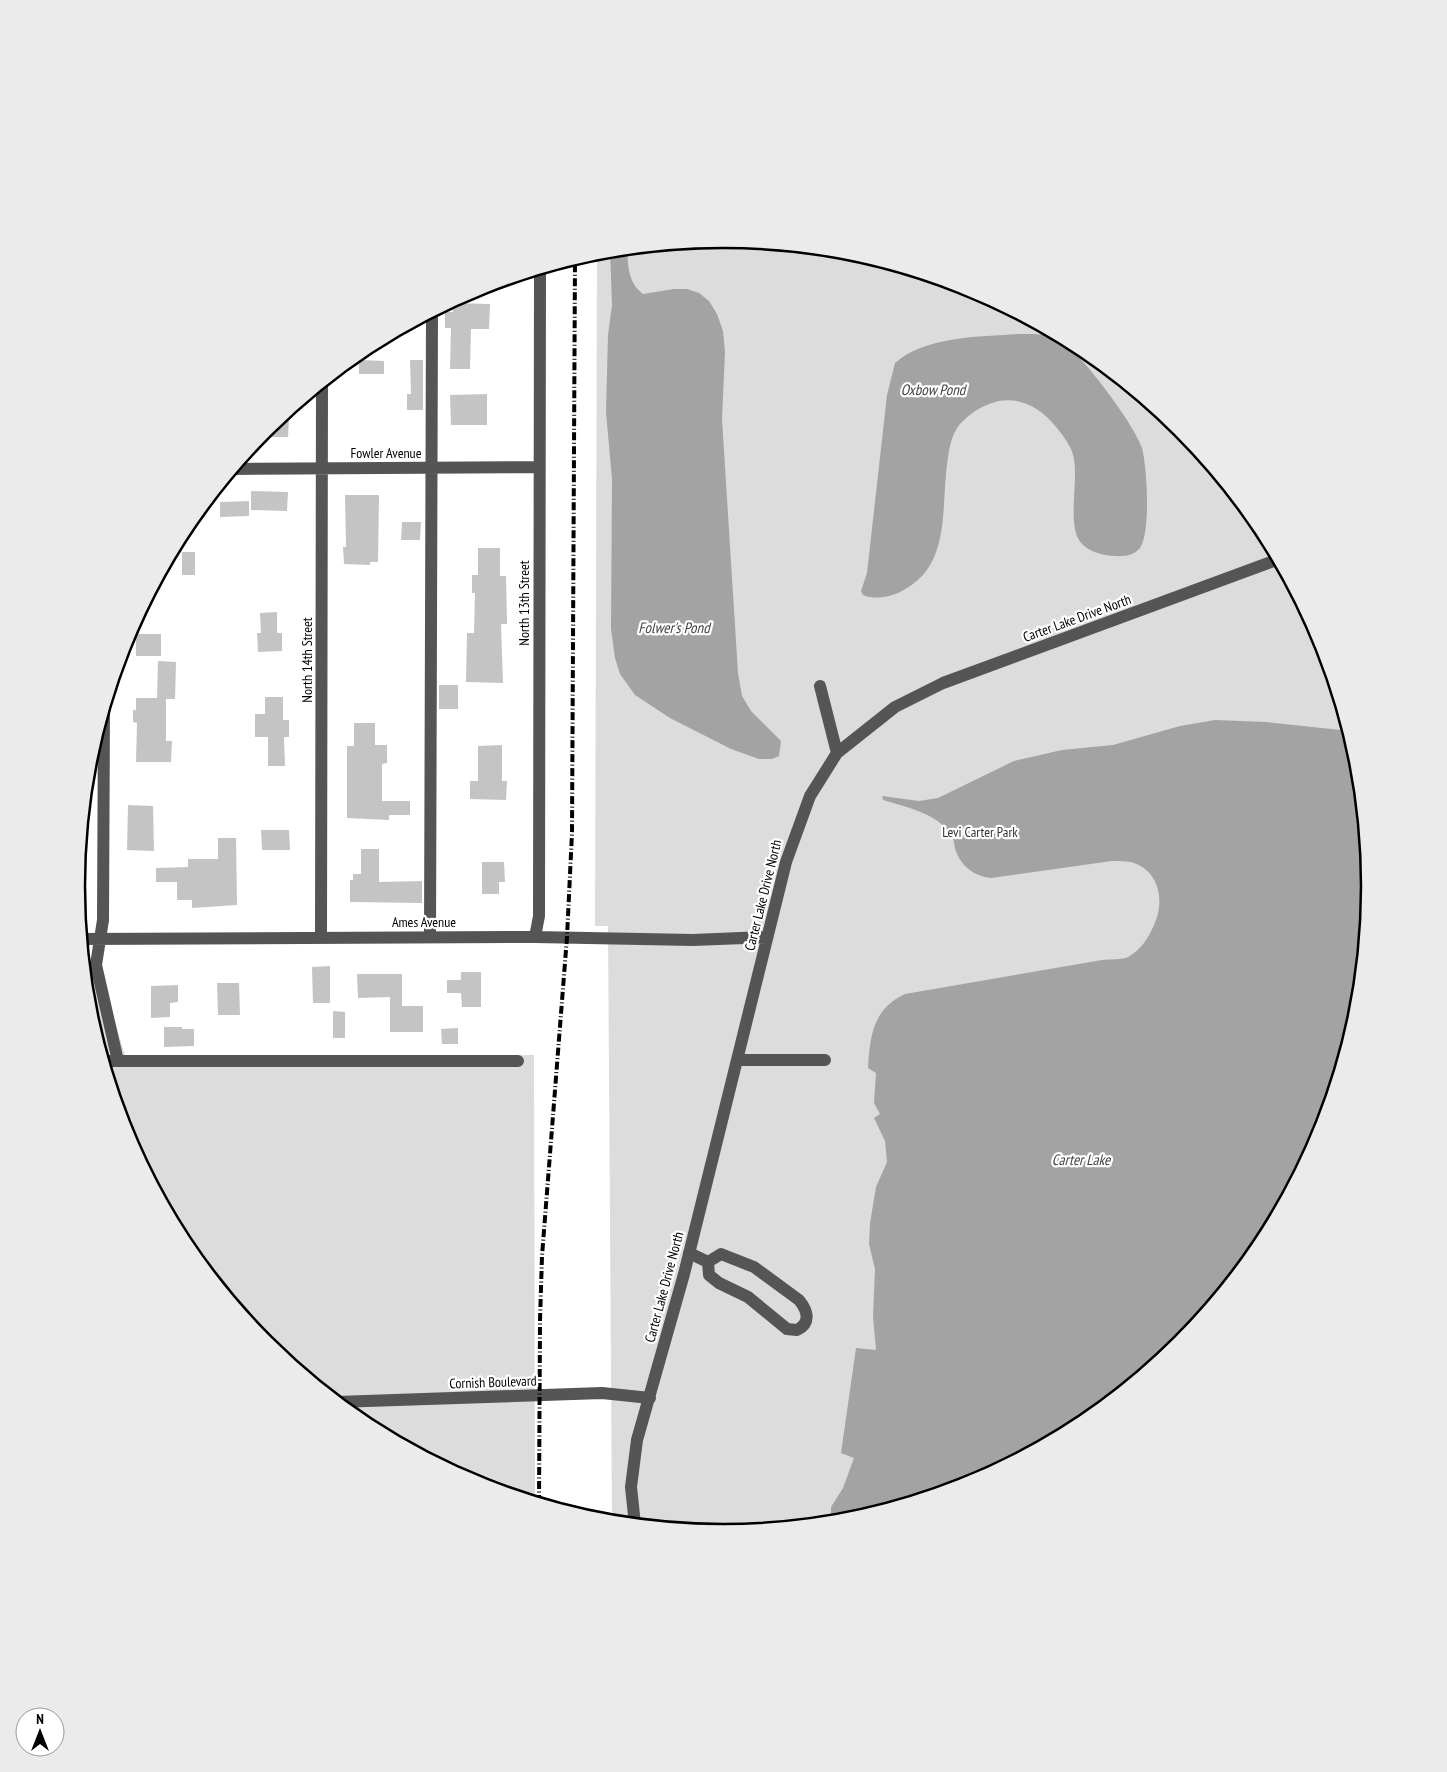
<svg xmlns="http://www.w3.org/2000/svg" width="1447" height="1772" viewBox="0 0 1447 1772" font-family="'PT Sans Narrow',sans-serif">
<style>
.green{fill:#dcdcdc}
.water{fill:#a3a3a3}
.building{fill:#c4c4c4}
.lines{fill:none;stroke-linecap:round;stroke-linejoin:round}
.minor{stroke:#555;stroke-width:12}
.rail{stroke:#000;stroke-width:4;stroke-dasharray:8 2.5 1 2.5;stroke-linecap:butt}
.labels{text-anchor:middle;stroke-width:4.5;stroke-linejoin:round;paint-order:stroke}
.street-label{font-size:14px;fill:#000;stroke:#fff}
.park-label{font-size:14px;fill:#333;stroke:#fff}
.water-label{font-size:15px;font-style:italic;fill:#444;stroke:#fff}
.rim{fill:none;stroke:#000;stroke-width:2.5}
</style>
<rect width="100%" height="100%" fill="#fff"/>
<path class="green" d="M724 239 850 251 971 288 1083 348 1181 429 1262 527 1322 639 1358 760 1371 886 1358 1013 1321 1134 1262 1246 1181 1344 1083 1424 971 1484 849 1521 723 1533 612 1522 608 926H595L597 251Z
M84 962H96L126 1058 534 1055 535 1502 476 1484 364 1424 266 1343 185 1245 125 1133 89 1012Z"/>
<path class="water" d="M627 248C628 266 628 283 643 294L674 289H687L699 293 709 301 717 314 723 331 725 352 722 419 738 673 742 696 751 711 781 741 779 756 772 759H759L731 749 670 718 635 695 620 674 615 658 611 629 612 479 606 412 608 335 612 305 610 250Z
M1019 334C1032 334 1047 333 1059 340 1080 351 1134 424 1142 448 1147 466 1151 532 1140 548 1136 553 1129 556 1122 556 1108 557 1087 553 1079 540 1068 522 1078 481 1074 459 1072 447 1064 437 1057 428 1030 394 995 391 963 421 953 430 950 444 948 457 940 505 953 565 902 591 890 597 876 600 863 595L861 591 867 573 887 395 895 363C926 336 980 337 1019 334Z
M1215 720 1266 722 1350 731 1358 760 1371 886 1358 1013 1321 1134 1262 1246 1181 1344 1083 1424 971 1484 849 1521 831 1523V1507L843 1488 854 1458 841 1453 856 1348 876 1350 873 1317 875 1269 869 1244 870 1223 876 1187 887 1162 885 1141 874 1118 880 1114 874 1103 876 1073 868 1068C870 1035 873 1009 905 994L1102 960C1109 959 1122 960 1128 957 1141 950 1149 937 1154 925 1165 902 1160 870 1131 862 1125 861 1118 861 1112 861L991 878C974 876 960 866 955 848 954 844 954 838 951 834 936 813 906 807 883 800L882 796 919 801 938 798 1014 761 1062 750 1113 745 1180 726Z"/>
<path class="building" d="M453 303 490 304 489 329H471L470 369H450L451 328H445V312H453Z
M359 360 384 361V374H359Z
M410 360H423V410H407V394H411Z
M487 394V425H451L450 395Z
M277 419H289L288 437H259Z
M251 491 288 492 287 511 251 510Z
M345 495H379L378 562H370V565L344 564 343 547H346Z
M249 501V516L220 517V502Z
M402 522H421L420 540H401Z
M478 548H500V576H506L507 624H501L503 683 466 682 467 633H474L475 593H472V575H478Z
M182 552H195V575H182Z
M277 612V633H282V651L258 652 257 633H261L260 613Z
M136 634H161V656H136Z
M158 661 176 662 175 699H166V741H172L171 762H136L137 723 133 722V710H136V698H157Z
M439 685H458V709H439Z
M265 697H283V720H289V737H284L285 766H268V737H255V714H265Z
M354 723H375V745H387V763L382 764V801H410V815H389V820L347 818V746H354Z
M502 745V781H507L506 800 470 799V781H478V746Z
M128 805 153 806 154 851 127 850Z
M261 830H289L290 850H262Z
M218 838H236L237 905 192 908V900H177V882H156V868L188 867V859H218Z
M361 849H379V882L422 881V903L350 902V880H353V874H361Z
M482 862H504L505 882H499V894H482Z
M330 966V1003H313L312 967Z
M461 972H481V1007H462L461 993H447V980H461Z
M357 974H402V1006H423V1032H390V997L358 998Z
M217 983H239L240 1015H218Z
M178 985V1002L170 1003V1017L151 1018V986Z
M333 1011 345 1012V1038H333Z
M164 1027H182V1029H194V1046L164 1047Z
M458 1028V1044H442L441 1029Z"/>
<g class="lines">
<path class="minor" d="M233 469 539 467
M820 686 837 753
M104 709 103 920 96 965 118 1061
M430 937 432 311
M535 937 539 916 540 269
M321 938 322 382
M81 939 535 937 693 940 767 937
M738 1060H825
M103 1061H518
M689 1253 708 1262 709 1275 719 1283 748 1297 787 1329 797 1330C811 1323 808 1311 799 1300L754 1267 721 1254 708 1262
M337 1402 602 1393 650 1398
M635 1525 631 1487 637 1440 684 1274 786 862 810 796 837 753 895 707 943 683 1279 559"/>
<path class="rail" d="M539 1503 540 1320 542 1256 567 937 572 833 575 258"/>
</g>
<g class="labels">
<g class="street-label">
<text x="386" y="458">Fowler Avenue</text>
<text transform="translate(524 603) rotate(-90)" y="5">North 13th Street</text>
<text transform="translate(1077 618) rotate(-20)" y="5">Carter Lake Drive North</text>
<text transform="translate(307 660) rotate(-90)" y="5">North 14th Street</text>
<text transform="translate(763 895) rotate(-76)" y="5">Carter Lake Drive North</text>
<text x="424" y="927">Ames Avenue</text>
<text transform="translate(664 1287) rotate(-75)" y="5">Carter Lake Drive North</text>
<text transform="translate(493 1382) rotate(-2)" y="5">Cornish Boulevard</text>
</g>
<g class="park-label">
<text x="980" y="837">Levi Carter Park</text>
</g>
<g class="water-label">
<text x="933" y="395">Oxbow Pond</text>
<text x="674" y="633">Folwer's Pond</text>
<text x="1081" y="1165">Carter Lake</text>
</g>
</g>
<path d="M0 0H1447V1772H0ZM85 886a638 638 0 1 1 1276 0a638 638 0 1 1-1276 0Z" fill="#ebebeb" fill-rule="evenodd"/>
<path class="rim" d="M85 886a638 638 0 1 1 1276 0a638 638 0 1 1-1276 0Z"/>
<g transform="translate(40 1732)"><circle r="24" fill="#ffffff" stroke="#999999"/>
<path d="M0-4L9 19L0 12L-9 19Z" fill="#000000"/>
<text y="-8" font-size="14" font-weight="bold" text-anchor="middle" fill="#000000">N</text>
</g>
</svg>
